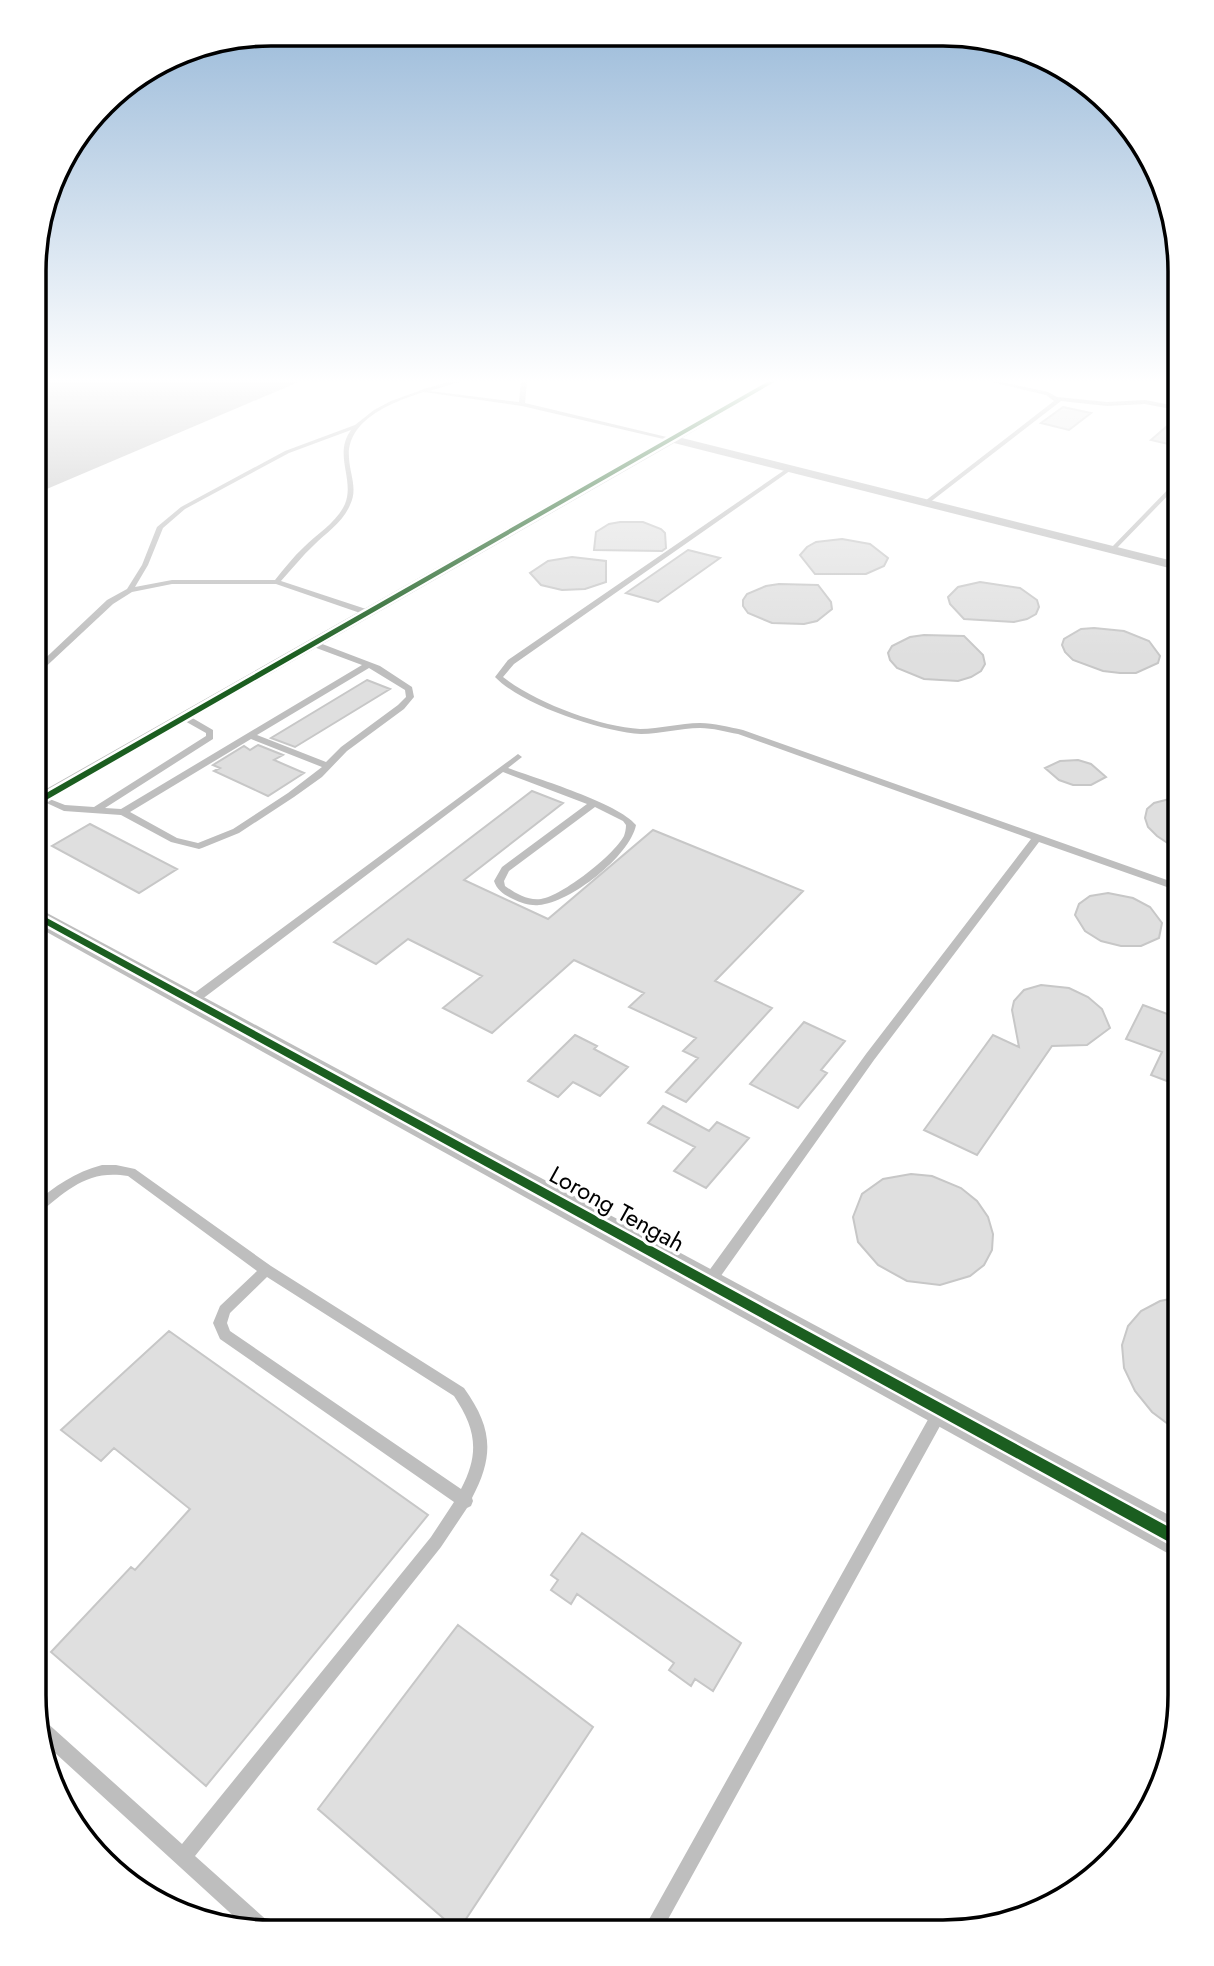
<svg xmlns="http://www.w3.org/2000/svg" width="1214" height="1966" viewBox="0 0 1214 1966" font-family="Jost,sans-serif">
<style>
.water{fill:#bfbfbf}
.building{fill:#dfdfdf;stroke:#c7c7c7;stroke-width:2}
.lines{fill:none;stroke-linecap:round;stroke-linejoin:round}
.service{fill:#bebebe;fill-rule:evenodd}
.minor{fill:#bebebe;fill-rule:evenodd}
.tertiary{fill:#bebebe;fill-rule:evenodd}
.cycleway-casing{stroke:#fff;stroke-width:5}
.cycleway{fill:#1b5e20;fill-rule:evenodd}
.labels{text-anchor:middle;stroke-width:7;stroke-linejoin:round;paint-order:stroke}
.street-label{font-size:24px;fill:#000;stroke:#fff}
.rim{fill:none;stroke:#000;stroke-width:3.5}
</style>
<rect width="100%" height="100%" fill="#fff"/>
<path class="water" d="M35 381H301L35 494Z"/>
<path class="building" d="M1063 407 1091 413 1069 430 1041 423Z
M1181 414V447L1151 440Z
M620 522H643L661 529 665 533 666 548 662 551 594 550 596 532 609 524Z
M842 539 870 544 888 558 884 566 866 574H815L800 555 807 547 816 542Z
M688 550 720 558 658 602 626 593Z
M572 557 606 561V582L585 589 562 590 541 585 530 573 548 561Z
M980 582 1020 588 1037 600 1039 607 1036 614 1027 619 1014 622 964 619 950 604 948 597 958 587Z
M779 584 818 585 831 602 832 609 817 621 804 624 772 623 748 613 743 606V600L747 594 766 586Z
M1094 628 1124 631 1149 641 1160 656 1158 663 1136 673H1120L1103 671 1073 660 1065 652 1062 645 1064 639 1081 629Z
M924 635 964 636 983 655 985 664 981 671 971 677 958 681 924 679 897 668 890 660 888 653 892 646 910 637Z
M367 680 390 689 295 747 271 738Z
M258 745 283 755 274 760 304 773 268 796 214 771 220 768 213 765 244 746 250 750Z
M1078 760 1091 764 1106 777 1091 785H1073L1059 780 1045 768 1060 761Z
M532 791 563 803 464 880 548 919 653 830 803 891 715 981 772 1008 686 1102 666 1092 698 1058 683 1051 696 1038 629 1007 644 993 574 960 492 1033 443 1008 482 976 408 939 376 964 334 942Z
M1181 796V852L1157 836 1148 827 1145 818 1147 809 1154 803Z
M90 824 177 869 139 893 52 846Z
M1108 893 1133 898 1150 907 1162 923 1159 938 1141 946H1121L1101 941 1085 931 1075 915 1079 904 1090 896Z
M1041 985 1069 988 1088 997 1102 1009 1110 1028 1087 1045 1052 1046 977 1155 924 1130 993 1035 1019 1047 1012 1010 1014 1001 1024 990Z
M1143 1005 1178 1018 1180 1013V1086L1151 1075 1162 1052 1126 1039Z
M804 1022 845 1041 821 1070 827 1073 798 1108 750 1084Z
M575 1035 597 1046 594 1049 628 1067 600 1096 573 1082 558 1097 528 1081Z
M663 1106 709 1131 717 1122 749 1138 706 1188 674 1171 695 1147 648 1123Z
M911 1174 932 1176 961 1188 977 1201 988 1217 993 1234 992 1250 984 1265 970 1276 940 1285 907 1281 878 1265 858 1242 853 1217 862 1194 883 1179Z
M1180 1297V1433L1152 1412 1135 1391 1124 1368 1122 1345 1128 1326 1141 1311 1160 1301Z
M169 1331 428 1515 206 1786 51 1652 131 1567 135 1570 190 1509 114 1448 101 1461 61 1430Z
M582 1533 741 1643 713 1691 695 1679 691 1686 669 1670 674 1663 577 1594 571 1604 551 1590 558 1580 551 1575Z
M458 1625 593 1727 458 1931 318 1809Z"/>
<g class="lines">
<path class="service" d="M452 381H463L429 391 519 402 521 381H527L525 403 675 439 672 441 522 406 424 392C395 401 346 419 349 458 350 475 358 489 350 505 343 522 326 533 314 545 302 556 292 569 281 581L372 611V615H366L276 584H172L132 592 113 604 38 674H35V668L107 600 127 589 142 565 157 527 181 507 285 451 355 425 374 410 391 401 427 388ZM351 430C333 455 355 479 345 504 337 522 317 534 304 547 293 557 284 569 275 580H172L135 587 148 565 163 528 185 509 289 453Z
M987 381H998L1048 392 1057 397 1107 402 1145 400 1181 407V411L1145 404 1107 406 1061 401 929 503H925V501L1054 401 1046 395Z
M789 467 794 468 514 664 503 677C534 702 600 727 640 729 660 729 680 723 700 723 714 723 729 727 743 730L1181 885V892L1039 842 874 1060 713 1287 708 1288 703 1287 701 1283 703 1279 866 1054 1031 839 738 734C726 732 713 728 700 728 680 728 661 734 641 734 602 732 522 705 495 677L508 660Z
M1181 476V482L1115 550H1111V548Z
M311 642H317L380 666 412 687 414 697 404 709 347 751 322 777 294 797 239 833 202 848 199 849 171 842 121 815 64 811 38 799 42 796 65 805 94 807 206 736V733L183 720V716H189L213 730V739L105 808 121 809 362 665 311 646ZM369 668 405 690 406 697 398 705 341 747 326 762 257 735ZM251 739 322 767 288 793 233 829 198 843 177 838 130 812Z
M518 754 522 757 508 768C538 779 618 803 636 825 630 856 570 903 539 905 531 906 521 903 513 899 504 895 497 890 494 881L502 867 587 804 503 772 197 1003H189L188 1000 189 997ZM595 807 623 821 626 825C626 829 625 833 624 836 614 855 562 896 541 899 528 901 515 893 505 886L504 881 509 871Z
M102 1165H116L135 1169 271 1266 464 1388C492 1427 495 1455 472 1498L473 1501 471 1506 467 1508 441 1547 195 1856 271 1924 273 1931H250L42 1741 38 1719 45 1721 182 1844 431 1537 454 1502 220 1339 213 1323 220 1306 257 1271 128 1176C88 1169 67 1190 38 1214L34 1216V1204C55 1186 75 1172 102 1165ZM267 1277 454 1396C476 1429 480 1453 461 1489L230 1331 227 1323 230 1313Z
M940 1406 945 1407 947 1412 945 1417 661 1932H642L935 1407Z"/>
<path class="minor" d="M766 381H779L682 438 1181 563V571L674 443 34 809V796Z"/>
<path class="tertiary" d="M34 906 1180 1521V1560L34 925Z"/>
<g class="cycleway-casing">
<path id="cycleway" d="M769 381H776L34 807V800Z
M34 911 1180 1533V1548L34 918Z"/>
</g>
<use href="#cycleway" class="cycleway"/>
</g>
<linearGradient id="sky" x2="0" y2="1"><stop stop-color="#97b8d8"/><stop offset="0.58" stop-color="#fff"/><stop offset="1" stop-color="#fff" stop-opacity="0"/></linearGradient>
<rect width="1214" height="657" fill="url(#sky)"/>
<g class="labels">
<g class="street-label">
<text transform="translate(617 1209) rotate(29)" y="8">Lorong Tengah</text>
</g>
</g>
<path d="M0 0H1214V1966H0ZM271 46H943A225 225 0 0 1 1168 271V1695A225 225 0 0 1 943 1920H271A225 225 0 0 1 46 1695V271A225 225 0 0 1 271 46Z" fill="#fff" fill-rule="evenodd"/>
<path class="rim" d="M271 46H943A225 225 0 0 1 1168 271V1695A225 225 0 0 1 943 1920H271A225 225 0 0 1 46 1695V271A225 225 0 0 1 271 46Z"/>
</svg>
